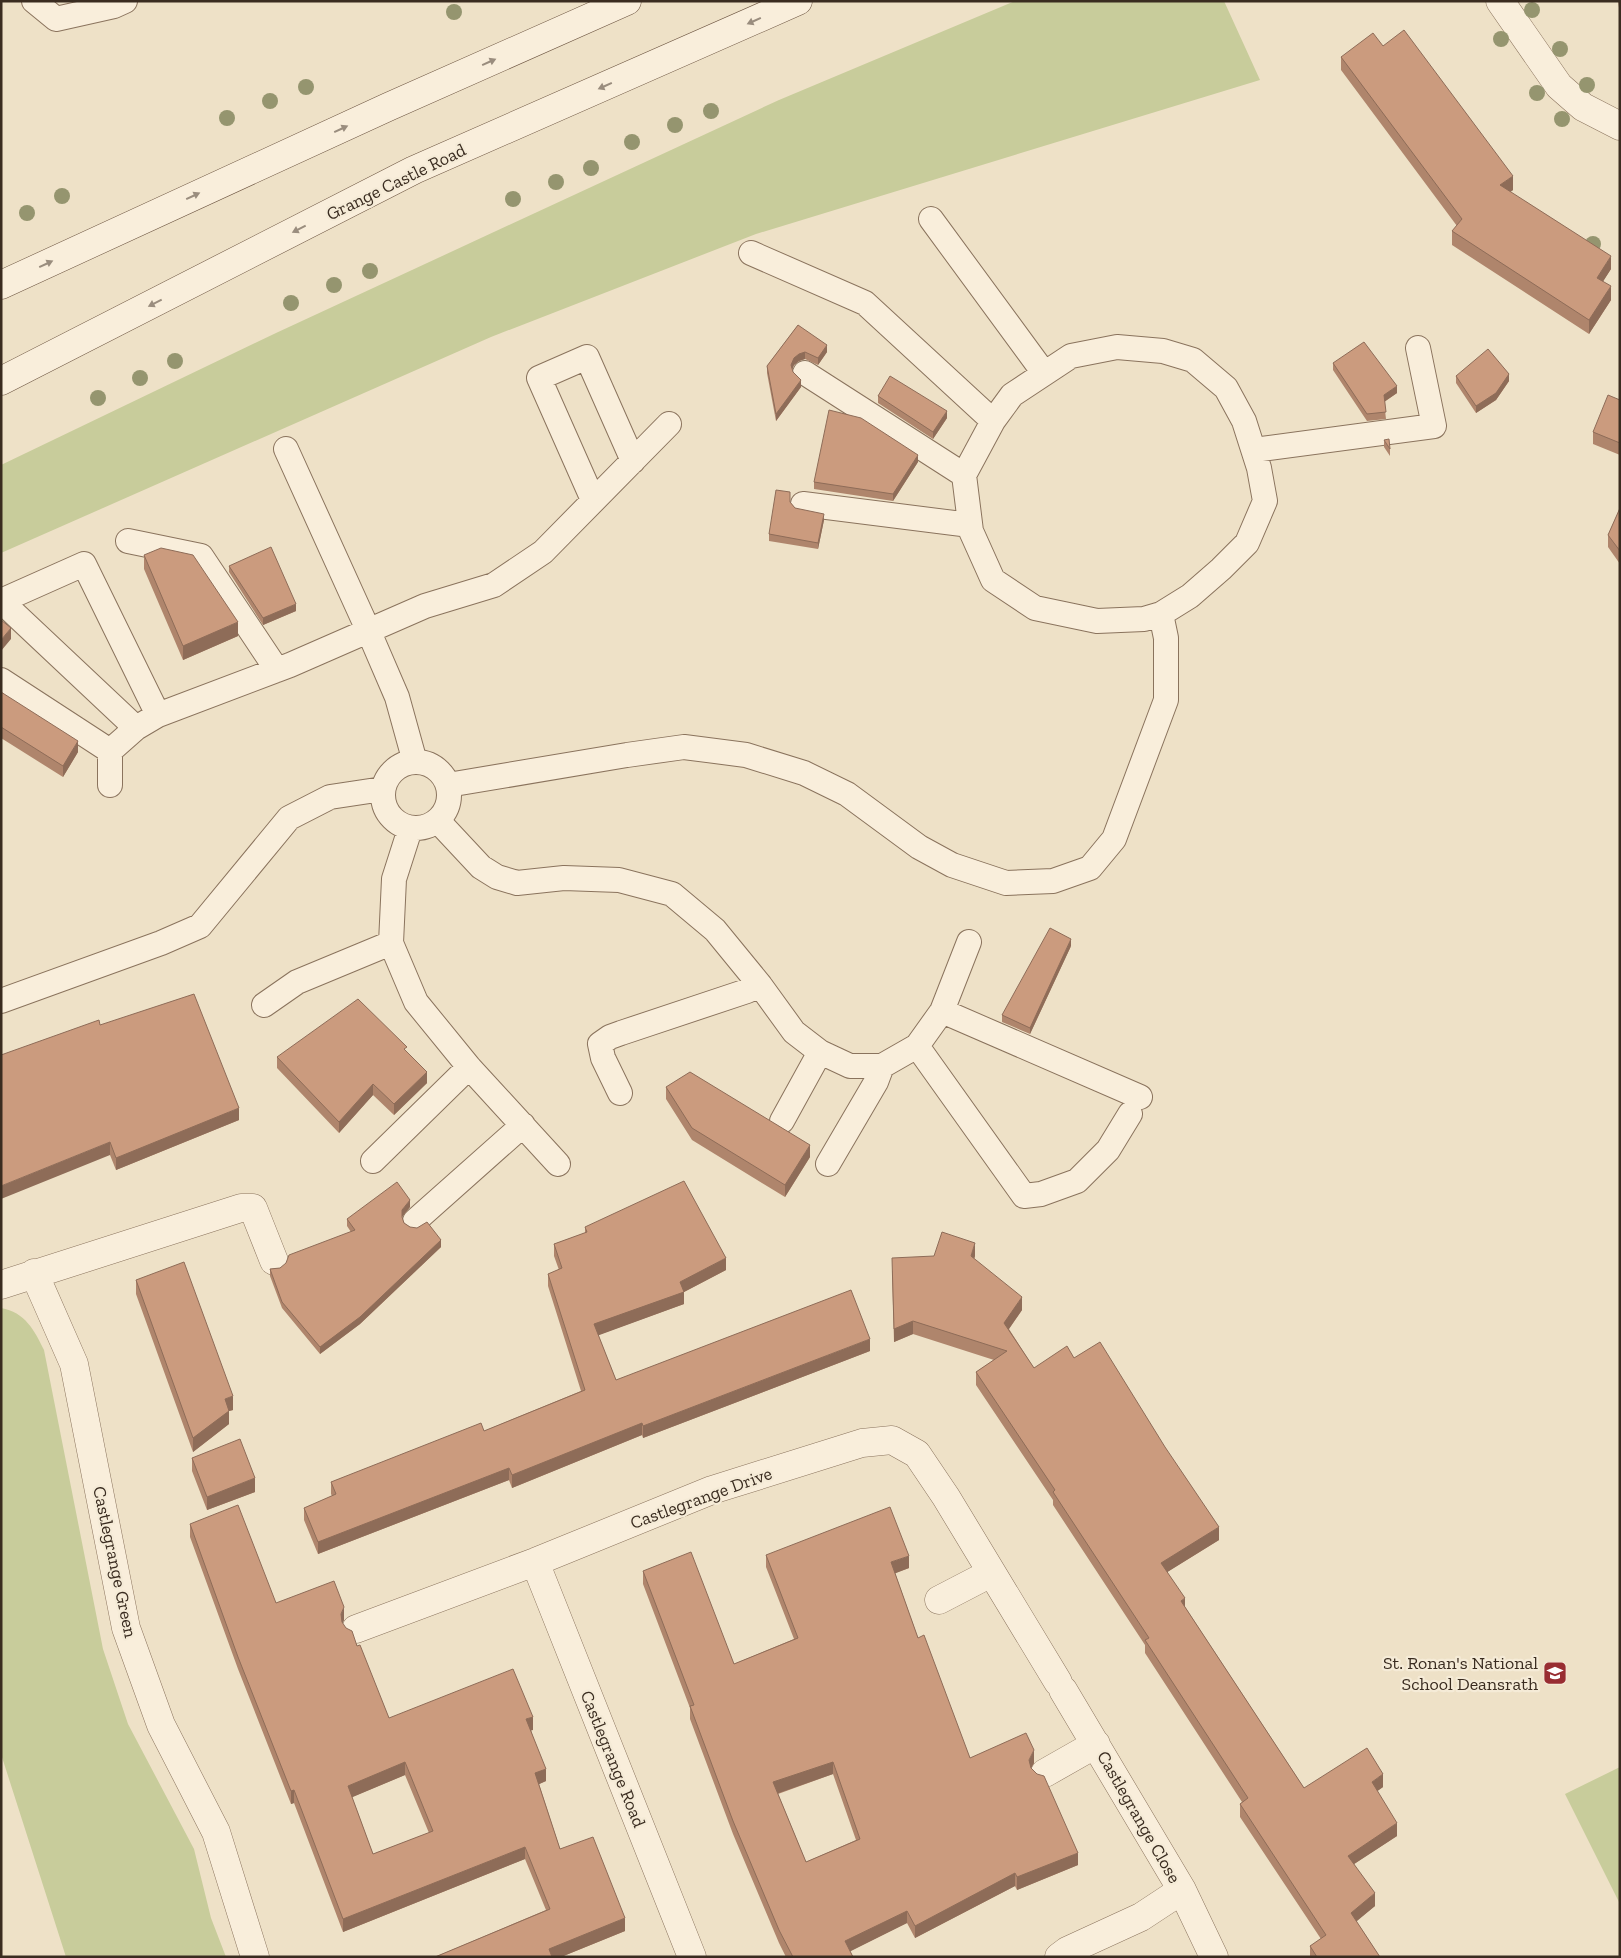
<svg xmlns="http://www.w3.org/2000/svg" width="1621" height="1958" viewBox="0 0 1621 1958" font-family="'Zilla Slab',serif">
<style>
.green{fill:#c8cc9b}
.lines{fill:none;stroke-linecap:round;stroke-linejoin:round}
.service-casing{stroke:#8a735d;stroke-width:26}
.minor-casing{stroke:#8a735d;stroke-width:29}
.secondary-casing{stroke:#6c5440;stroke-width:29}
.service{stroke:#f9eedb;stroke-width:24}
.minor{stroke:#f9eedb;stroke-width:28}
.secondary{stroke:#f9eedb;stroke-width:28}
.tree{fill:#95956f}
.wall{fill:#af856c;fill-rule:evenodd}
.shaded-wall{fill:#8e6c58}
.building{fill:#cb9b7e;stroke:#8e6c58;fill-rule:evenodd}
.oneway{fill:#9a8d7e}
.labels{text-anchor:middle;stroke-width:4.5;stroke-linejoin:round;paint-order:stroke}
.street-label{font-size:18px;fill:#3a2c20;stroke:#f5ebd7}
.poi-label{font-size:18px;fill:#3a2c20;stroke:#f5ebd7;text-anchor:end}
</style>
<rect width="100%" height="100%" fill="#eee1c7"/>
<path class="green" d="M1015 1H1224L1260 80 756 234 491 337 1 553V465L276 333 779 100Z
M1 1308C25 1312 35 1331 44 1350L103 1649 128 1724 194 1849 211 1918 226 1957H66L1 1754Z
M1620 1767V1904L1565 1794Z"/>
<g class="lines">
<g class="service-casing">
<path id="service" d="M34 1 56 19 114 6 125 1
M931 219 1044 373
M751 253 865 303 993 421
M1117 347 1163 351 1193 360 1226 388 1244 421 1259 468 1265 501 1247 543 1221 569 1190 596 1161 614 1144 619 1097 621 1035 608 993 580 971 531 964 475 993 421 1012 395 1071 356Z
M805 373 964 475
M286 449 369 632 397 697 415 762
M1254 450 1434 426 1418 348
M593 500 539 378 587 357 633 461
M803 504 970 525
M128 541 201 556 277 670
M1 601 84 564 158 715
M1 601 136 728
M1 680 110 751
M383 795a33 33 0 1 1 66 0a33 33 0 1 1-66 0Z
M110 785V751L136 728 158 715 290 665 425 606 494 585 543 552 669 424
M448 785 627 755 684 747 746 755 804 773 847 794 919 847 952 865 1006 883 1053 881 1090 868 1114 839 1166 700V638L1161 614
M438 821 481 867 497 877 517 883 564 878 619 880 672 894 715 930 760 985 794 1032 820 1052 850 1066H882L917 1046 942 1011 969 942
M410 829 394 879 391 943 416 1002 469 1067 558 1164
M1 1001 161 943 200 926 289 818 330 797 383 789
M264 1005 297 982 391 943
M942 1011 1140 1097
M917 1046 1024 1196 1041 1194 1077 1181 1108 1150 1130 1114
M620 1093 603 1058 600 1044 610 1037 621 1033 747 991 760 985
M782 1121 820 1052
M373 1161 469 1067
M828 1164 876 1082 882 1066
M415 1221 523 1125"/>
</g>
<g class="minor-casing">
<path id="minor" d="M1500 1 1559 86 1583 107 1620 126
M34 1273 74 1364 126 1628 161 1725 216 1832 255 1957
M1 1285 241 1208H253L274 1261
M535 1562 692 1957
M939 1600 991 1573
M356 1629 535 1562 712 1490 862 1443 892 1440 917 1454 946 1497 1058 1682
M1063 1690 1182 1890 1214 1957
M1045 1773 1096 1744
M1059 1957 1067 1951 1141 1917 1182 1890"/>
</g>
<g class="secondary-casing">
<path id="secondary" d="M1 285 388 107 627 1
M1 381 414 170 798 1"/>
</g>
<use href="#service" class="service"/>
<use href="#minor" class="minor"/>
<use href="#secondary" class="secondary"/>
</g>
<g class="tree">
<circle cx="1532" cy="10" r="8"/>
<circle cx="454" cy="12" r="8"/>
<circle cx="1501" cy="39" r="8"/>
<circle cx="1560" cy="49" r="8"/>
<circle cx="1587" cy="85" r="8"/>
<circle cx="306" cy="87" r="8"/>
<circle cx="1537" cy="93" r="8"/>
<circle cx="270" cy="101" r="8"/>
<circle cx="711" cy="111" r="8"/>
<circle cx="227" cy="118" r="8"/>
<circle cx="1562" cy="119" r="8"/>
<circle cx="675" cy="125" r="8"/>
<circle cx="632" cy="142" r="8"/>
<circle cx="591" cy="168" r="8"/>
<circle cx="556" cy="182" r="8"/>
<circle cx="62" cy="196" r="8"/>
<circle cx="513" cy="199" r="8"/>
<circle cx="27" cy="213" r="8"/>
<circle cx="1593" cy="244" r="8"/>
<circle cx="370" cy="271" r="8"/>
<circle cx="334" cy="285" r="8"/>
<circle cx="291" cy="303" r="8"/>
<circle cx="175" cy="361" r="8"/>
<circle cx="140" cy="378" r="8"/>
<circle cx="98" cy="398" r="8"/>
</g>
<path class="wall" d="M1618 1H1620V14Z
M1383 46 1513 190 1510 192 1611 269 1603 281 1611 300 1589 334 1452 245V231L1457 226 1341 70V57Z
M798 325 827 352 818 365 805 359 799 361 794 365 792 370 793 372 801 387 776 421 767 373V366Z
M1333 363 1397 393 1384 402 1386 419 1367 421 1333 370Z
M1456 376 1509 381 1496 400 1476 413 1456 383Z
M878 396 947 418 933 439 878 403Z
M1620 400V455L1593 444V432Z
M1384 440 1390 449V456L1384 447Z
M918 462 893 501 814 489V482Z
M790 502 795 508 824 520 818 549 769 541V534Z
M1620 508V564L1608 547V535Z
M144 555 238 636 183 660 144 569Z
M229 566 296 611 263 625 229 572Z
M1 692 78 752 63 777 1 738Z
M1071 946 1030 1034 1002 1022V1015Z
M100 1025 239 1120 116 1170 110 1155Z
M407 1052 427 1083 394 1115 373 1095 339 1133 277 1068V1057Z
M666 1087 810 1157 785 1197 692 1140 666 1099Z
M410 1207 402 1217 404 1223 441 1247 360 1324 320 1354 282 1308 270 1276V1269L280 1268 351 1232 347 1226V1219Z
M585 1227 726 1270 684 1292V1304L598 1335 616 1380 870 1351 643 1438 642 1435 512 1488 509 1480 318 1554 304 1520V1508L332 1496 331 1494V1482L484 1431 581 1391 548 1286V1274L559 1270 554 1256V1244L585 1233Z
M975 1256 974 1259 1022 1310 1009 1329 1034 1368 1074 1358 1219 1540 1167 1572 1185 1607 1304 1788 1383 1787 1377 1791 1397 1836 1354 1864 1375 1906 1356 1921 1380 1957H1310V1946L1321 1939 1240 1817V1804L1242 1802 1145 1653V1645L1053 1505V1500L976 1385V1372L994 1360 913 1334 894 1342 892 1271Z
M136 1280 233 1410 229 1411V1424L193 1452 136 1294Z
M192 1458 255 1492 207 1510 192 1471Z
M190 1524 276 1603 344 1620 342 1623 357 1646 389 1718 533 1730H531L546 1781 539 1784 560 1849 625 1931 561 1957H435L546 1910 525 1859 343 1932 294 1803 291 1804 238 1669 190 1537ZM405 1775 429 1833 373 1854 352 1797Z
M766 1555 909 1568 895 1573 918 1638 970 1758 1034 1763 1031 1768 1078 1865 1017 1890 1015 1886 915 1938 907 1923 850 1951 853 1957H786L779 1943 733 1834 690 1719V1708L643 1584V1571L734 1664 794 1639 766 1567ZM833 1774 856 1840 806 1862 778 1794Z"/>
<path class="shaded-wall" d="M1513 176V190L1500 199V185Z
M1611 256V269L1597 291V278Z
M1611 286V300L1589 334V320Z
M827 345V352L818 365V358Z
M805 352V359L799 361 794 365 791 372V365L794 358 799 354Z
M1509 374V381L1496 400 1476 413V406Z
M801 380V387L776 421V414Z
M1397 386V393L1384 402V395Z
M947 411V418L933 439V432Z
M918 455V462L893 501V494Z
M824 514V520L818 549V543Z
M296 604V611L263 625V618Z
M238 622V636L183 660V646Z
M11 628V639L1 651V640Z
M78 741V752L63 777V766Z
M1071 939V946L1030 1034V1028Z
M427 1072V1083L394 1115V1104Z
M373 1084V1095L339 1133V1122Z
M239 1108V1120L116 1170V1158Z
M110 1142V1155L1 1199V1186Z
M810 1145V1157L785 1197V1185Z
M410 1200V1207L402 1217V1210Z
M441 1240V1247L360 1324 320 1354V1347Z
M975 1243V1256L971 1269V1256Z
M726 1258V1270L684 1292V1304L594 1337V1324L680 1282Z
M1022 1297V1310L1004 1336V1323Z
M913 1321V1334L894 1342V1329Z
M870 1339V1351L643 1438V1426Z
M233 1396V1410L229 1411V1424L193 1452V1438L225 1399Z
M642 1423V1435L512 1488V1475Z
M509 1468V1480L318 1554V1542Z
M255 1478V1492L207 1510V1497Z
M1219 1527V1540L1161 1576V1563Z
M909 1556V1568L891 1575V1562Z
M1185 1598V1611L1181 1601Z
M344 1607V1620L341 1627V1614Z
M533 1717V1730L526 1732V1719Z
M1034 1750V1763L1029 1772V1760Z
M405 1762V1775L348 1799V1786Z
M833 1762V1774L773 1795V1782Z
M546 1769V1781L535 1786V1773Z
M1383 1774V1787L1372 1795V1782Z
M294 1790V1803L291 1804V1791Z
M1397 1823V1836L1348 1868V1856Z
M525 1847V1859L343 1932V1919Z
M1078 1853V1865L1017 1890V1877Z
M1015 1873V1886L915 1938V1926Z
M1375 1893V1906L1351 1926V1913Z
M907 1911V1923L845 1954V1941Z
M625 1918V1931L561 1957H549V1949Z"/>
<path class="building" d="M1404 30 1513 176 1500 185 1611 256 1597 278 1611 286 1589 320 1452 231 1462 219 1341 57 1373 33 1383 46Z
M798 325 827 345 818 358 805 352 799 354 794 358 791 365 793 372 801 380 776 414 767 366Z
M1364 342 1397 386 1384 395 1386 412 1367 414 1333 363Z
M1488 349 1509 374 1496 393 1476 406 1456 376Z
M890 376 947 411 933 432 878 396Z
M1608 395 1620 400V443L1593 432Z
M829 410 861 418 918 455 893 494 814 482Z
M1389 439 1390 449 1384 440Z
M776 490 790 492V502L795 508 824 514 818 543 769 534Z
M1620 508V551L1608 535Z
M271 547 296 604 263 618 229 566Z
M161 548 193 555 238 622 183 646 144 555Z
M1 620 11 628 1 640Z
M1 692 78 741 63 766 1 727Z
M1050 928 1071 939 1030 1028 1002 1015Z
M194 994 239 1108 116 1158 110 1142 1 1186V1055L99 1020 100 1025Z
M358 999 407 1047 404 1049 427 1072 394 1104 373 1084 339 1122 277 1057Z
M690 1072 810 1145 785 1185 692 1128 666 1087Z
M684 1181 726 1258 680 1282 684 1292 594 1324 616 1380 851 1290 870 1339 643 1426 642 1423 512 1475 509 1468 318 1542 304 1508 336 1494 331 1482 481 1423 484 1431 585 1390 548 1274 562 1268 554 1244 587 1232 585 1227Z
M397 1182 410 1200 402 1210V1217L404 1223 410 1227 417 1228 427 1222 441 1240 360 1317 320 1347 282 1302 270 1269 280 1268 286 1263 289 1255 355 1230 347 1219Z
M942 1232 975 1243 971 1256 1022 1297 1004 1323 1034 1368 1067 1346 1074 1358 1100 1342 1165 1447 1219 1527 1161 1563 1185 1598 1181 1601 1304 1788 1367 1748 1383 1774 1372 1782 1397 1823 1348 1856 1375 1893 1351 1913 1380 1957H1317L1310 1946 1326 1935 1240 1804 1248 1798 1145 1640 1149 1638 1053 1492 1055 1490 976 1372 1007 1351 913 1321 894 1329 892 1258 934 1256Z
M184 1262 233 1396 225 1399 229 1411 193 1438 136 1280Z
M240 1439 255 1478 207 1497 192 1458Z
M238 1505 276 1603 334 1581 344 1607 341 1614 342 1622 346 1628 352 1631 357 1646 360 1645 389 1718 513 1669 533 1717 526 1719 546 1769 535 1773 560 1849 593 1837 625 1918 549 1949 552 1957H435L550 1909 525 1847 343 1919 294 1790 291 1791 238 1657 190 1524ZM405 1762 433 1831 373 1854 348 1786Z
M890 1507 909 1556 891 1562 918 1638 924 1635 970 1758 1026 1733 1034 1750 1029 1760 1031 1768 1037 1774 1044 1776 1078 1853 1017 1877 1015 1873 915 1926 907 1911 845 1941 853 1957H793L779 1930 733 1821 690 1706 694 1705 643 1571 691 1552 734 1664 798 1638 766 1555ZM833 1762 860 1839 806 1862 773 1782Z"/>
<defs><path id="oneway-solid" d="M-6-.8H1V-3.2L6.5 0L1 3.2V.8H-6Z" transform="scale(1.25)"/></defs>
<g class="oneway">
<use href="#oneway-solid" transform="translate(754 21) rotate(156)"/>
<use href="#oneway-solid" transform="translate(489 62) rotate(-24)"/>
<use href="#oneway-solid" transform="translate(605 86) rotate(156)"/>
<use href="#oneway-solid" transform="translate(341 129) rotate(-25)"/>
<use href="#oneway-solid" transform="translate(193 196) rotate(-25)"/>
<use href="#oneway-solid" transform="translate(299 229) rotate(153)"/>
<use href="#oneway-solid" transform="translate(46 264) rotate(-25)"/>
<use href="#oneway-solid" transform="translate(155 303) rotate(153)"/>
</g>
<defs>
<g id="school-square" transform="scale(1.25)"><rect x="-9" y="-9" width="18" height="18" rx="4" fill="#982d32" stroke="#f5ebd7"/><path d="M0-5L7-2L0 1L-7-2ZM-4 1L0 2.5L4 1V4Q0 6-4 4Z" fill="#fff"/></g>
</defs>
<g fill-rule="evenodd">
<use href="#school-square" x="1555" y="1673"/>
</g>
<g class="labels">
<g class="street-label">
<text transform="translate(396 182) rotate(-26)" y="6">Grange Castle Road</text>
<text transform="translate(701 1498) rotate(-20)" y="6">Castlegrange Drive</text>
<text transform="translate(115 1562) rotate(78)" y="6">Castlegrange Green</text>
<text transform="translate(613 1759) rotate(68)" y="6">Castlegrange Road</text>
<text transform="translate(1139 1817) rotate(60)" y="6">Castlegrange Close</text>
</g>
<g class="poi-label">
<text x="1538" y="1669">St. Ronan's National<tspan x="1538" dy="21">School Deansrath</tspan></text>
</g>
</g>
<rect width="1621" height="1958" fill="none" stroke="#3a2c20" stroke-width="5"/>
</svg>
